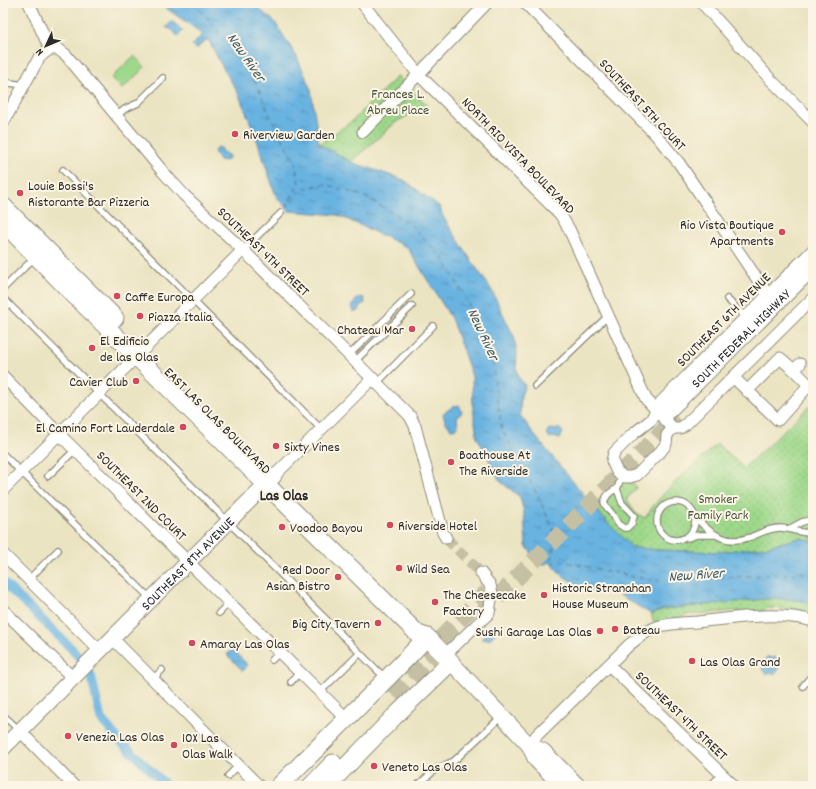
<svg xmlns="http://www.w3.org/2000/svg" width="816" height="789" viewBox="0 0 816 789" font-family="Dekko,sans-serif">
<style>
.grass{fill:#9ed88a;stroke:#64825a}
.park{fill:url(#park-dots);stroke:#64825a}
.water{fill:url(#water-ripples);stroke:#4a6f86}
.lines{fill:none;stroke-linecap:round;stroke-linejoin:round}
.canal{stroke:#69b3e1;stroke-width:9}
.ferry{stroke:#415b6b;stroke-width:1;stroke-dasharray:5 4;stroke-linecap:butt}
.street-tunnel{stroke:#c5bfa4;stroke-width:11;stroke-dasharray:11 5.5;stroke-linecap:butt}
.primary-tunnel{stroke:#c5bfa4;stroke-width:17;stroke-dasharray:17 8;stroke-linecap:butt}
.lane-casing{stroke:#8b8876;stroke-width:8}
.street-casing{stroke:#8b8876;stroke-width:13}
.secondary-casing{stroke:#8b8876;stroke-width:17}
.primary-casing{stroke:#8b8876;stroke-width:19}
.lane{stroke:#fff;stroke-width:5.5}
.street{stroke:#fff;stroke-width:11}
.secondary{stroke:#fff;stroke-width:15}
.primary{stroke:#fff;stroke-width:17}
.poi-dot{fill:#d1495b;stroke:#fcf5e5;stroke-width:1.5}
.labels{text-anchor:middle;stroke-width:4;stroke-linejoin:round;paint-order:stroke}
.park-label{font-size:14px;fill:#485643;stroke:#fcf5e5}
.street-label{font-size:14px;fill:#2b2b2b;stroke:#fcf5e5}
.poi-label{font-size:14px;fill:#2b2b2b;stroke:#fcf5e5;text-anchor:start}
.water-label{font-size:15px;font-style:italic;fill:#415b6b;stroke:#fcf5e5}
.neighbourhood-label{font-size:15px;font-weight:bold;fill:#2b2b2b;stroke:#fcf5e5}
</style>
<defs>
<pattern id="park-dots" width="8" height="8" patternUnits="userSpaceOnUse"><rect width="8" height="8" fill="#9ed88a"/><path d="M2 2h.1M6 6h.1" fill="none" stroke="#88ba77" stroke-width="1.8" stroke-linecap="round"/></pattern>
<pattern id="water-ripples" width="26" height="14" patternUnits="userSpaceOnUse"><rect width="26" height="14" fill="#69b3e1"/><path d="M2 4q2-2 4 0t4 0M15 11q2-2 4 0t4 0" fill="none" stroke="#5792b7"/></pattern>
</defs>
<rect width="100%" height="100%" fill="#fcf5e5"/>
<filter id="ink" filterUnits="userSpaceOnUse"><feTurbulence type="fractalNoise" baseFrequency=".025" numOctaves="2"/><feDisplacementMap in="SourceGraphic" scale="8" xChannelSelector="R" yChannelSelector="G"/><feConvolveMatrix kernelMatrix="1 2 1 2 8 2 1 2 1" color-interpolation-filters="sRGB"/></filter>
<filter id="wash" filterUnits="userSpaceOnUse"><feTurbulence type="fractalNoise" baseFrequency=".012" numOctaves="4" result="noise"/><feDisplacementMap in="SourceGraphic" scale="16" xChannelSelector="R" yChannelSelector="G"/><feGaussianBlur stdDeviation="0.9" result="paint"/><feColorMatrix in="noise" values="0 0 0 0 0 0 0 0 0 0 0 0 0 0 0 0 0 1.4 0 .05"/><feComposite in="paint" operator="in"/></filter>
<g filter="url(#wash)">
<rect width="100%" height="100%" fill="#ebe4c2"/>
<path class="grass" d="M134 56 145 67 122 89 111 78Z"/>
<path class="park" d="M398 76 427 105 396 122 351 162 319 144 351 122Z
M813 403V541L800 538 765 547 719 552 657 550 632 547 606 521 593 506 619 480 633 483 636 488 627 499 635 513 645 518C662 490 694 466 717 444L744 468Z
M776 598 813 602V616L807 615 797 609 767 608 763 612 740 613 735 611 685 615 679 619 654 622 651 614 664 609Z"/>
<path class="water" d="M159 3H251L274 21 297 57 311 90 319 144 351 162 404 180 440 207 442 215 471 260 491 289 514 337 517 353 516 366 519 378 525 386 521 395 520 415 536 437 593 506 606 521 632 547 657 550 719 552 765 547 800 538 813 541V602L776 598 664 609 651 614 613 591H593L581 587 563 576 550 562 541 565 526 546 524 512 520 497 500 481 477 437 473 408 472 376 451 318 407 247 338 215 289 211 276 196 255 134 238 93 222 66 208 39 196 49 192 45 203 34Z
M172 21 183 31 178 36 169 28 168 29 166 27Z
M217 147 221 148 223 152 229 156V158L225 161 219 160 214 151Z
M360 297 364 298 365 303 361 305 359 311 354 312 352 306 354 302Z
M459 405 462 412 457 418 458 427 453 429H451L445 421 443 414 452 407Z
M559 428 563 432 560 439 554 437 550 438 547 434 548 430 551 429 556 430Z
M496 625 500 629 490 639H481Z
M232 649 248 665 243 671 227 655Z
M774 656 780 662 778 664 779 666 778 667 779 669 775 674 770 672 766 674 763 671 762 668 764 666 762 662 767 657H769L772 659Z"/>
<g class="lines">
<path class="canal" d="M3 582 74 651 91 675 101 719 119 740 167 786"/>
<path class="ferry" d="M193 3 207 17 255 81 271 118 295 162 299 184 287 205
M286 208 301 189 326 184 368 198 412 226 444 260 464 295 492 355 495 386 502 429 540 500 555 534 554 551 550 563 561 561 654 581 804 573 813 575"/>
</g>
</g>
<g filter="url(#ink)">
<g class="lines">
<path class="street-tunnel" d="M446 538 481 573"/>
<path class="primary-tunnel" d="M480 615 677 417
M388 691 487 592
M397 699 453 643"/>
<g class="lane-casing">
<path id="lane" d="M3 82 24 85
M116 116 125 109 138 103 163 78
M63 170 321 429
M243 250 281 213
M3 289 34 258
M3 298 384 677
M727 299 746 317
M349 355 411 294
M355 361 412 306
M377 383 433 326
M535 386 608 316
M3 454 150 598
M48 476 75 450
M617 489C610 491 606 496 604 502L605 505 613 515 618 524 624 528H627L632 523 634 516 622 503 617 489 622 475
M657 521a19 19 0 1 1 38 0a19 19 0 1 1-38 0Z
M695 517C711 534 726 546 751 537 760 533 769 528 780 528 791 528 802 535 813 532
M789 529 802 522 813 519
M688 538 697 535H715
M28 580 58 550
M219 613 230 602
M272 660 280 652
M153 679 162 670
M291 682 300 672
M803 686 813 674
M320 692 360 653
M3 715 20 731
M228 776 239 765
M417 786 436 769 454 761 501 717
M710 786 722 774"/>
</g>
<g class="street-casing">
<path id="street" d="M29 3 50 49
M362 3 419 75 560 214 569 229 646 399 673 428
M525 3 656 135 679 163 768 295
M702 3 771 80 813 122
M50 49H58L66 55 164 173 184 195 243 250 410 416 415 426 443 533 446 538
M3 123 39 58 43 54 50 49
M363 132 487 3
M3 376 59 434 346 718
M733 377 778 420 809 385 794 370 800 364
M747 391 780 358 794 370
M673 428 667 435 666 444 661 451 637 475 630 477H624L617 472 612 461 614 453 633 434 651 420 661 402 813 250
M673 428H680L686 424 813 298
M274 476 373 378
M3 490 243 250
M3 554 100 651
M3 610 72 677
M113 639 259 786
M445 655 489 613 492 593 490 585 481 573
M609 665 734 786
M20 731 74 786
M529 745 537 735 629 645C637 639 647 630 657 627 669 623 684 623 697 622 734 618 777 611 813 621"/>
</g>
<g class="secondary-casing">
<g id="secondary">
<path d="M451 662 529 745 536 760 562 786"/>
<path d="M529 745 543 751 578 786"/>
<path id="s1" d="M3 748 274 476"/>
</g>
</g>
<g class="primary-casing">
<g id="primary">
<path d="M3 206 115 318"/>
<path d="M3 222 70 291 418 634 427 637 451 662 394 717 327 786"/>
<path id="s2" d="M668 410 813 266"/>
<path d="M279 786C329 736 379 688 427 637"/>
<path d="M311 786 333 763"/>
</g>
</g>
<use href="#lane" class="lane"/>
<use href="#street" class="street"/>
<use href="#secondary" class="secondary"/>
<use href="#primary" class="primary"/>
</g>
</g>
<g class="poi-dot">
<circle cx="235" cy="134" r="4"/>
<circle cx="20" cy="193" r="4"/>
<circle cx="782" cy="232" r="4"/>
<circle cx="117" cy="296" r="4"/>
<circle cx="140" cy="316" r="4"/>
<circle cx="412" cy="329" r="4"/>
<circle cx="92" cy="348" r="4"/>
<circle cx="136" cy="381" r="4"/>
<circle cx="183" cy="427" r="4"/>
<circle cx="276" cy="446" r="4"/>
<circle cx="451" cy="462" r="4"/>
<circle cx="390" cy="525" r="4"/>
<circle cx="282" cy="527" r="4"/>
<circle cx="399" cy="568" r="4"/>
<circle cx="338" cy="577" r="4"/>
<circle cx="544" cy="595" r="4"/>
<circle cx="435" cy="602" r="4"/>
<circle cx="378" cy="623" r="4"/>
<circle cx="615" cy="629" r="4"/>
<circle cx="600" cy="631" r="4"/>
<circle cx="192" cy="643" r="4"/>
<circle cx="692" cy="661" r="4"/>
<circle cx="68" cy="736" r="4"/>
<circle cx="174" cy="745" r="4"/>
<circle cx="374" cy="766" r="4"/>
</g>
<g class="labels">
<g class="park-label">
<text x="398" y="98">Frances L.<tspan x="398" dy="16">Abreu Place</tspan></text>
<text x="718" y="503">Smoker<tspan x="718" dy="16">Family Park</tspan></text>
</g>
<g class="street-label">
<text transform="translate(643 104) rotate(47)" y="5">SOUTHEAST 5TH COURT</text>
<text transform="translate(519 155) rotate(46)" y="5">NORTH RIO VISTA BOULEVARD</text>
<text transform="translate(264 251) rotate(44)" y="5">SOUTHEAST 4TH STREET</text>
<text transform="translate(723 319) rotate(-45)" y="5">SOUTHEAST 6TH AVENUE</text>
<text dy="5" stroke="none"><textPath href="#s2" startOffset="102">SOUTH FEDERAL HIGHWAY</textPath></text>
<text transform="translate(218 420) rotate(45)" y="5">EAST LAS OLAS BOULEVARD</text>
<text transform="translate(142 495) rotate(45)" y="5">SOUTHEAST 2ND COURT</text>
<text dy="5" stroke="none"><textPath href="#s1" startOffset="261">SOUTHEAST 8TH AVENUE</textPath></text>
<text transform="translate(682 715) rotate(44)" y="5">SOUTHEAST 4TH STREET</text>
</g>
<g class="poi-label">
<text x="243" y="139">Riverview Garden</text>
<text x="28" y="190">Louie Bossi's<tspan x="28" dy="16">Ristorante Bar Pizzeria</tspan></text>
<text x="774" y="229" text-anchor="end">Rio Vista Boutique<tspan x="774" dy="16">Apartments</tspan></text>
<text x="125" y="301">Caffe Europa</text>
<text x="148" y="321">Piazza Italia</text>
<text x="404" y="334" text-anchor="end">Chateau Mar</text>
<text x="100" y="345">El Edificio<tspan x="100" dy="16">de las Olas</tspan></text>
<text x="128" y="386" text-anchor="end">Cavier Club</text>
<text x="175" y="432" text-anchor="end">El Camino Fort Lauderdale</text>
<text x="284" y="451">Sixty Vines</text>
<text x="459" y="459">Boathouse At<tspan x="459" dy="16">The Riverside</tspan></text>
<text x="398" y="530">Riverside Hotel</text>
<text x="290" y="532">Voodoo Bayou</text>
<text x="407" y="573">Wild Sea</text>
<text x="330" y="574" text-anchor="end">Red Door<tspan x="330" dy="16">Asian Bistro</tspan></text>
<text x="552" y="592">Historic Stranahan<tspan x="552" dy="16">House Museum</tspan></text>
<text x="443" y="599">The Cheesecake<tspan x="443" dy="16">Factory</tspan></text>
<text x="370" y="628" text-anchor="end">Big City Tavern</text>
<text x="623" y="634">Bateau</text>
<text x="592" y="636" text-anchor="end">Sushi Garage Las Olas</text>
<text x="200" y="648">Amaray Las Olas</text>
<text x="700" y="666">Las Olas Grand</text>
<text x="76" y="741">Venezia Las Olas</text>
<text x="182" y="742">10X Las<tspan x="182" dy="16">Olas Walk</tspan></text>
<text x="382" y="771">Veneto Las Olas</text>
</g>
<g class="water-label">
<text transform="translate(247 57) rotate(55)" y="5">New River</text>
<text transform="translate(484 334) rotate(65)" y="5">New River</text>
<text transform="translate(696 574) rotate(-4)" y="5">New River</text>
</g>
<g class="neighbourhood-label">
<text x="284" y="500">Las Olas</text>
</g>
</g>
<rect width="816" height="789" fill="none" stroke="#fcf5e5" stroke-width="16"/>
<g transform="translate(46 46) rotate(226)" stroke="#fcf5e5" stroke-width="3" paint-order="stroke">
<path d="M0-3L7 15L0 10L-7 15Z" fill="#2b2b2b"/>
<text y="-6" font-size="11" font-weight="bold" text-anchor="middle" fill="#2b2b2b">N</text>
</g>
</svg>
